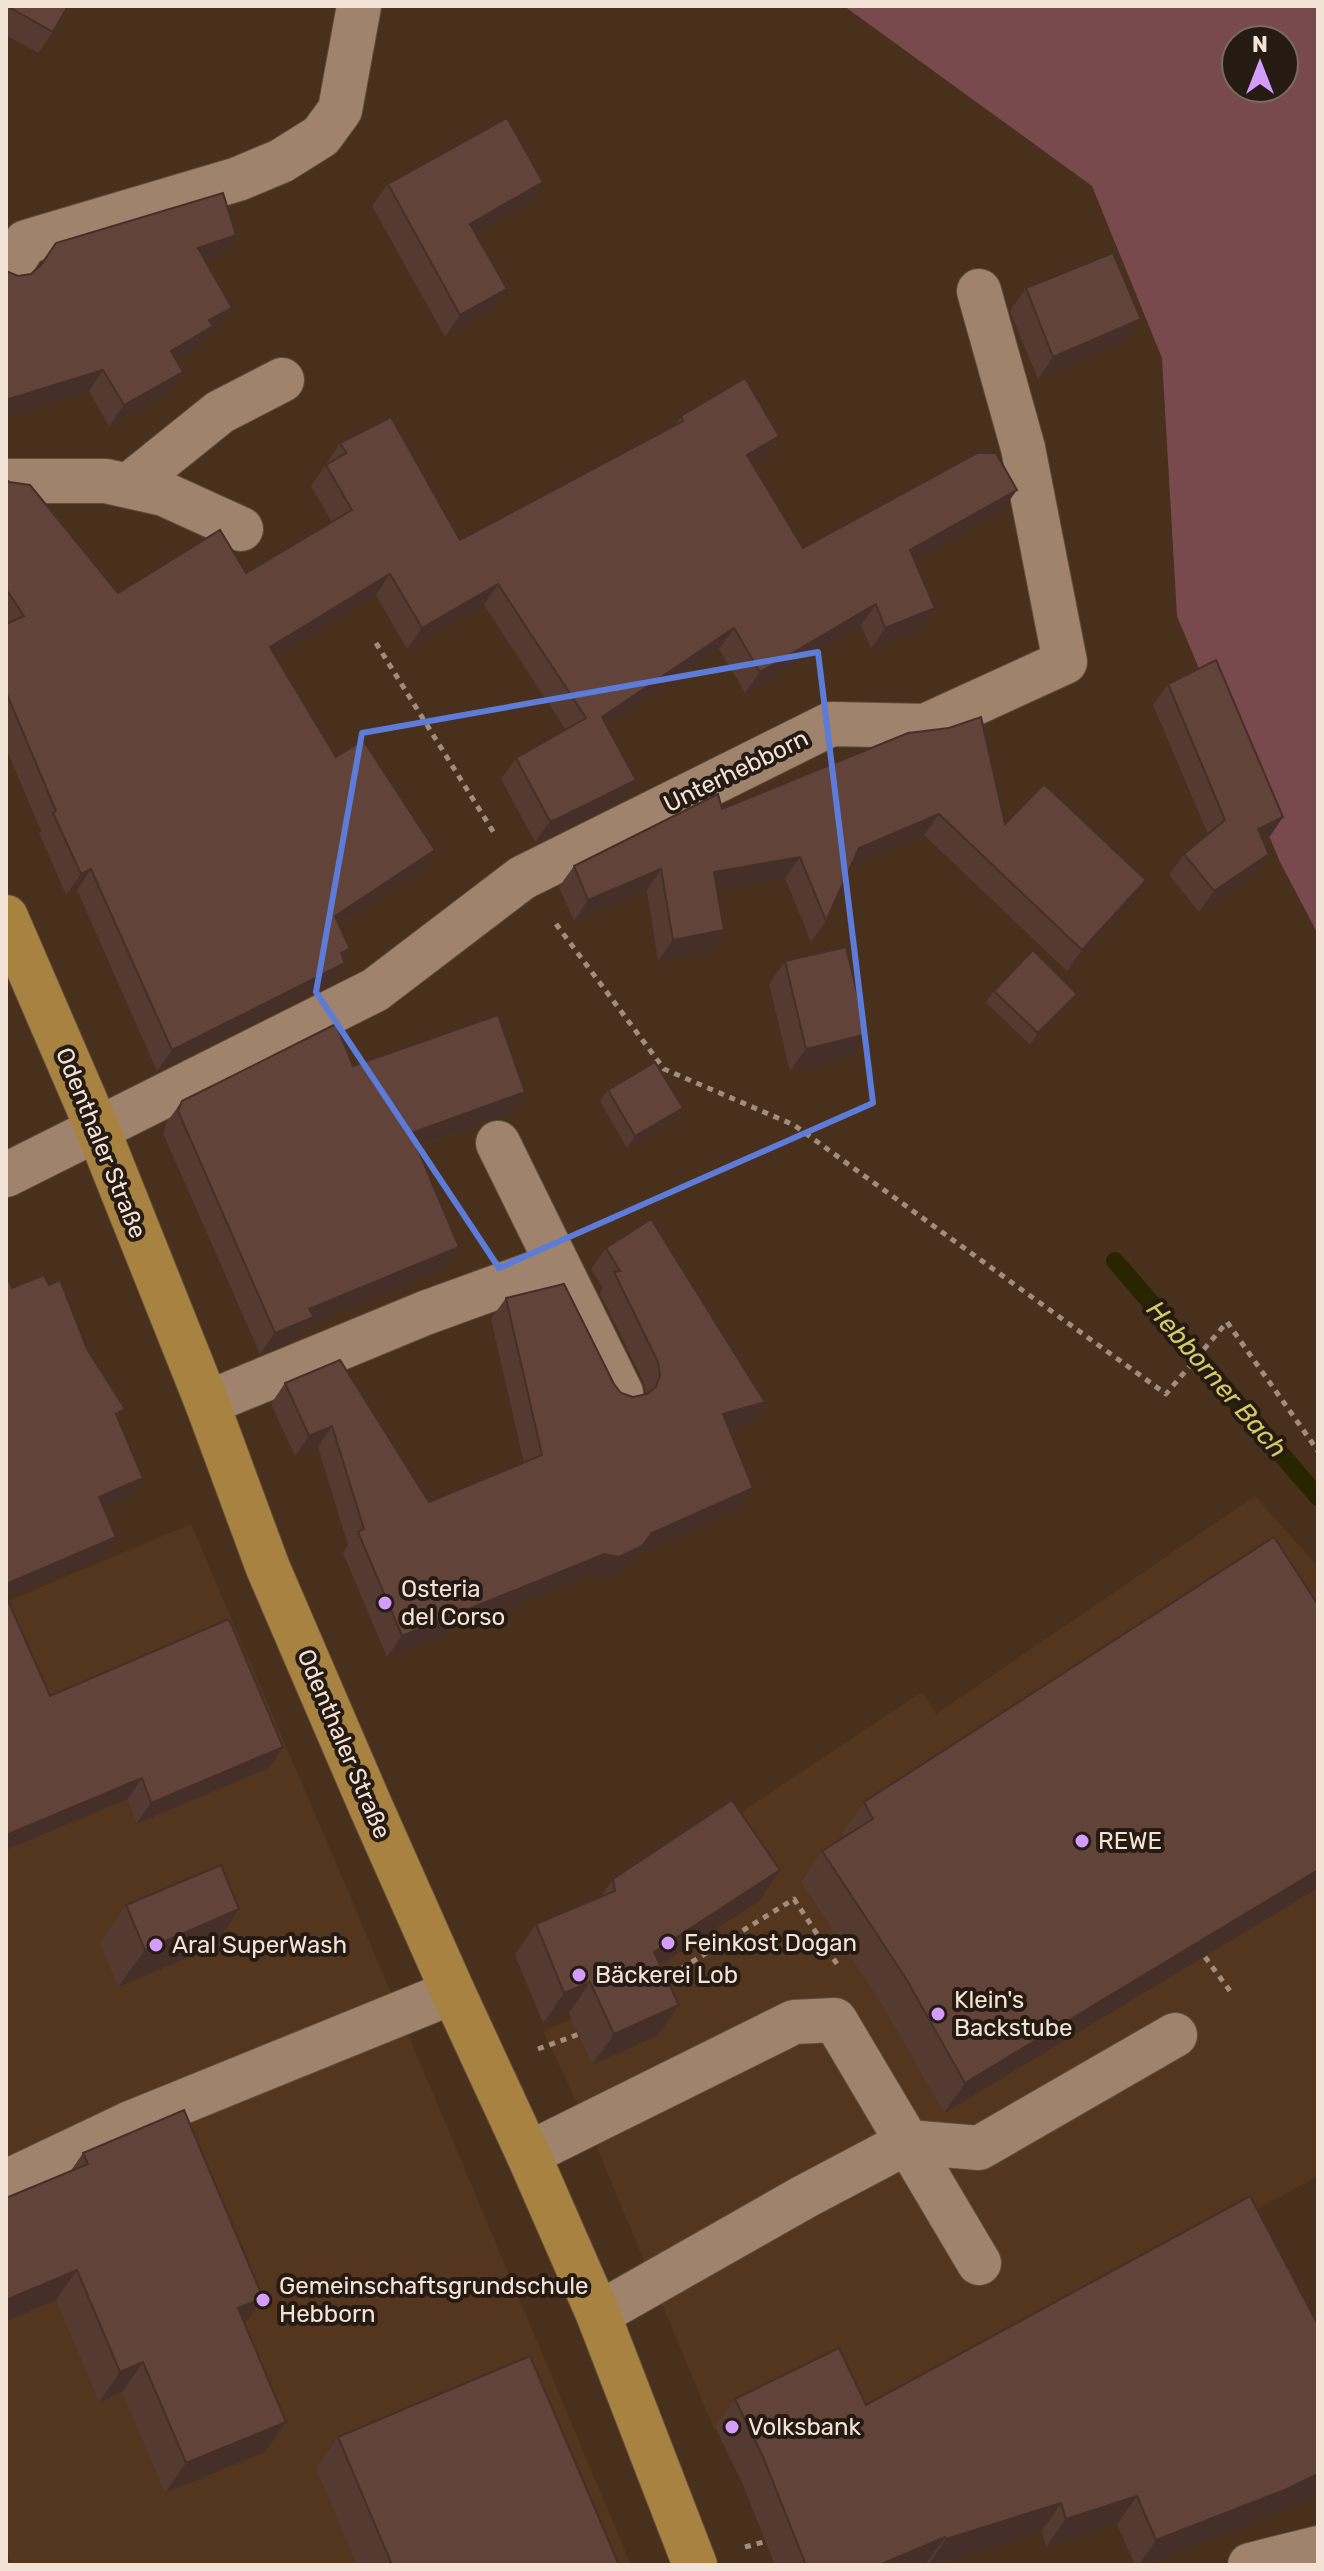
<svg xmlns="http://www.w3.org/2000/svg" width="1324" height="2571" viewBox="0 0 1324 2571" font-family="Rubik,sans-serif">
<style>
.built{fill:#53361d}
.green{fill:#794a4d;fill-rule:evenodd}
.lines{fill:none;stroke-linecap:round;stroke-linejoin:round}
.stream{stroke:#292500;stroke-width:18}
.minor-casing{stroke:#614d3c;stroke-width:46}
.major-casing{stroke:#614d3c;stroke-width:46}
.path{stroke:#a18d7d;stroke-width:5;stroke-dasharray:6 6;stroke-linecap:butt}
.minor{stroke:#9f836d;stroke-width:44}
.major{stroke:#a78241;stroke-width:44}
.wall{fill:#543a31}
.shaded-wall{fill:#452f28}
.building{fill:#624339;stroke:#452f28;stroke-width:2}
.marked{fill:none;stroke:#5d7bd8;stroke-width:6;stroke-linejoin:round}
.poi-dot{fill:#d39cfd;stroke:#261b13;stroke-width:3}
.labels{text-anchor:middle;stroke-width:8;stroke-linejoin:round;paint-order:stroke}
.street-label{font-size:24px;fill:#f3e3d7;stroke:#261b13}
.poi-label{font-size:24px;fill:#f3e3d7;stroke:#261b13;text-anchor:start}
.water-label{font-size:26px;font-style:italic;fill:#d4ca65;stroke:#261b13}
</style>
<rect width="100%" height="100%" fill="#48301d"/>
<path class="built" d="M1255 1496 1318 1567V2176L870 2420 726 2422 714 2429 587 2124 543 2031 632 1993 596 1908 922 1692 936 1714Z
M191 1524 348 1891 631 2565H6V1602Z"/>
<path class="green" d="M844 6H1318V934L1280 862 1177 616 1162 358 1092 186ZM1236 40H1284V88H1236Z"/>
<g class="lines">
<path class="stream" d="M1115 1261 1318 1497"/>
<g class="minor-casing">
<path id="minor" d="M6 272 26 242 238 179 281 161 321 136 340 110 359 6
M6 481H106L164 494 241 529
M128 486 220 412 282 380
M498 1143 621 1393
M6 1175 375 990 522 878 831 724 925 726 1065 662 1023 448 979 291
M207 1403 425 1313 557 1265
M528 2154 794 2022 835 2020 979 2263
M6 2182 128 2124 453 1992
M598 2314 804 2197 908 2142 979 2148 1175 2035
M1250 2565 1318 2548"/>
</g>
<g class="major-casing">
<path id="major" d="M6 917 98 1130 207 1403 268 1568 370 1805 453 1992 528 2154 598 2314 695 2565"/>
</g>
<path class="path" d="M376 643 494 833
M556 924 664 1069 794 1125 1166 1394 1227 1322 1318 1451
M1205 1957 1233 1995
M661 1981 794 1899 837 1964
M538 2049 585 2032
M745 2547 764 2542"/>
<use href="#minor" class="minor"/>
<use href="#major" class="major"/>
</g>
<path class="wall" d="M6 6H68L53 32 38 53 6 35Z
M543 182 528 204 475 234 491 311 445 337 372 206 388 184Z
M221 256 205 261 217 329 207 334 198 347 176 360 168 393 109 426 89 391 7 272 18 276Z
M1026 288 1125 341 1038 379 1010 311Z
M681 416 779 436 765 457 753 464 803 548 1002 511 914 560 920 629 871 649 861 625 745 693 719 649 607 725 622 800 540 841 535 842 501 779 516 758 566 730 484 605 407 649 376 595 276 656 336 757 420 871 339 925 343 959 331 984 157 1071 77 890 66 895 39 833 41 831 6 748V479L118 593 246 573 332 522 311 486 340 443 460 540 675 425Z
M1168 684 1283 817 1268 839 1263 841 1269 854 1254 875 1199 912 1169 875 1184 854 1208 834 1153 705Z
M908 733 1005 824 1131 901 1067 971 924 835 851 866 826 921 811 942 785 878 717 889 724 930 709 951 658 961 647 890 574 921 559 887 574 866 722 809Z
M785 961 852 1056 790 1071 769 984Z
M994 991 1068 1005 1030 1045 986 1002Z
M353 1066 510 1114 417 1147 459 1247 444 1268 308 1325 299 1338 260 1354 163 1133 167 1122 182 1101Z
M608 1090 683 1108 675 1120 627 1148 600 1101Z
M606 1248 765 1402 751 1423 729 1429 738 1509 638 1554 628 1567 605 1577 589 1575 387 1657 343 1553 348 1545 318 1447 295 1456 271 1404 285 1383 429 1502 524 1463 491 1319 506 1298 614 1384 621 1393 633 1397 646 1395 644 1383 600 1293 603 1288 591 1269Z
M6 1278 12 1288 49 1285 87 1349 118 1418 128 1499 104 1509 116 1537 101 1558 7 1598 50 1696 283 1747 269 1768 136 1824 128 1799 6 1850Z
M1318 1605 944 2113 884 2008 801 1882 822 1851 844 1837 842 1833 864 1802Z
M780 1870 759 1901 660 1965 657 2036 592 2065 569 2013 543 2023 515 1955 536 1924 601 1897 613 1879Z
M126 1905 239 1909 213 1947 118 1987 100 1943Z
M83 2153 245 2324 265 2452 165 2493 122 2392 99 2402 56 2300 70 2172Z
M1318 2323V2493L1267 2517 1146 2565H1135L1117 2524 1046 2547 1042 2531 935 2565H775L743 2485 715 2427 735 2399 866 2405Z
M338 2437 619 2565H357L316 2468Z"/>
<path class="shaded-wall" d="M543 182 528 204 454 246 470 224Z
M236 235 221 256 183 269 198 248Z
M507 289 491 311 445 337 460 315Z
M232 308 217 329 207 334 198 347 156 371 171 351 209 320Z
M1141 319 1125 341 1038 379 1053 357Z
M103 370 89 391 6 417V400Z
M183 372 168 393 109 426 124 405Z
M779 436 765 457 733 476 747 455Z
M1017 490 1002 511 895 571 910 550Z
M390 574 376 595 256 668 270 647Z
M498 584 484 605 407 649 422 628Z
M876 604 861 625 745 693 760 672Z
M935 608 920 629 871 649 885 628Z
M734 628 719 649 588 738 602 717Z
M636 780 622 800 540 841 535 842 550 821Z
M939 814 924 835 844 869 859 848Z
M1283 817 1268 839 1243 850 1258 829Z
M435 850 420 871 320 937 335 916Z
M1269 854 1254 875 1199 912 1214 891Z
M800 857 785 878 699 892 714 872Z
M91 869 77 890 66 895 81 874Z
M661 869 647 890 574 921 588 900Z
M1146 880 1131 901 1067 971 1082 950Z
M724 930 709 951 658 961 673 940Z
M350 949 337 968 345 963 331 984 157 1071 172 1050Z
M1077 994 1068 1005 1030 1045 1038 1033Z
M867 1034 852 1056 790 1071 806 1049Z
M525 1092 510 1114 396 1154 411 1133Z
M683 1108 675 1120 627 1148 635 1136Z
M459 1247 444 1268 308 1325 299 1338 260 1354 275 1333 309 1309Z
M765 1402 751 1423 709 1435 723 1414Z
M332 1426 318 1447 295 1456 309 1436Z
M143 1478 128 1499 84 1518 99 1497Z
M753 1488 738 1509 638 1554 628 1567 605 1577 589 1575 387 1657 402 1636 604 1554Z
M116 1537 101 1558 6 1599V1584Z
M283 1747 269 1768 136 1824 151 1803Z
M142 1778 128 1799 6 1850V1835Z
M780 1870 759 1901 633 1983 654 1952Z
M1318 1870V1888L944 2113 965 2083Z
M239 1909 213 1947 118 1987 145 1950Z
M590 1982 569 2013 543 2023 564 1993Z
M679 2005 657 2036 592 2065 614 2034Z
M77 2270 56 2300 6 2321V2300Z
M263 2298 242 2328 238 2308Z
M143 2362 122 2392 99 2402 120 2372Z
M286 2422 265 2452 165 2493 186 2463Z
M1318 2474V2493L1267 2517 1146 2565H1139L1156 2540Z
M1137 2496 1117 2524 1046 2547 1066 2519Z
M1061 2503 1042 2531 935 2565H928L946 2539Z
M945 2537 925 2565H879Z"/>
<path class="building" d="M7 6H68L53 32Z
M507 118 543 182 470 224 507 289 460 315 388 184Z
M223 193 236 235 198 248 232 308 209 320 213 326 171 351 183 372 124 405 103 370 6 400V271L18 276 31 274 41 265 56 243Z
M1113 253 1141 319 1053 357 1026 288Z
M745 378 779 436 747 455 803 548 977 453H996L1017 490 910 550 935 608 885 628 876 604 760 672 734 628 602 717 636 780 555 820 550 821 516 758 586 718 498 584 422 628 390 574 270 647 336 757 363 740 435 850 335 916 350 949 341 953 345 963 172 1050 91 869 81 874 53 813 56 811 6 692V624L24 616 6 589V479L9 482 30 485 118 593 220 530 246 573 352 510 326 465 346 453 340 443 391 417 460 540 683 421 681 416Z
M1216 660 1283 817 1258 829 1269 854 1214 891 1184 854 1225 820 1168 684Z
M981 717 1005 824 1044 784 1146 880 1082 950 939 814 859 848 826 921 800 857 714 872 724 930 673 940 661 869 588 900 574 866 718 794 722 809 908 733 949 728Z
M846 947 867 1034 806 1049 785 961Z
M1033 950 1077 994 1038 1033 994 991Z
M498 1015 525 1092 411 1133 459 1247 309 1309 314 1317 275 1333 178 1111 182 1101 336 1024 353 1066Z
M655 1062 683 1108 635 1136 608 1090Z
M651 1219 765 1402 723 1414 753 1488 652 1533 642 1546 619 1557 604 1554 402 1636 358 1532 364 1529 332 1426 309 1436 285 1383 340 1360 429 1502 542 1455 506 1298 564 1284 614 1384 621 1393 633 1397 647 1394 656 1387 660 1375 658 1362 614 1272 620 1271 606 1248Z
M44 1275 49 1285 60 1280 87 1349 125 1409 116 1414 143 1478 99 1497 116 1537 6 1584V1278L7 1277 12 1288Z
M1274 1537 1318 1605V1870L965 2083 905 1977 822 1851 873 1819 864 1802Z
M6 1596 50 1696 229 1619 283 1747 151 1803 142 1778 6 1835Z
M732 1800 780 1870 654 1952 679 2005 614 2034 590 1982 564 1993 536 1924 615 1891 613 1879Z
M221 1865 239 1909 145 1950 126 1905Z
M184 2110 263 2298 238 2308 286 2422 186 2463 143 2362 120 2372 77 2270 6 2300V2198L88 2164 83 2153Z
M1250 2196 1317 2323H1318V2474L1287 2489 1156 2540 1137 2496 1066 2519 1061 2503 946 2539 945 2537 879 2565H806L763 2457 735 2399 839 2348 866 2405Z
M530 2356 619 2565H392L338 2437Z
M6 2554 11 2565H6Z"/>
<path class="marked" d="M818 652 873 1103 499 1268 316 992 362 733Z"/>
<g class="poi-dot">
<circle cx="385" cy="1603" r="8"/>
<circle cx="1082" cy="1841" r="8"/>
<circle cx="668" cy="1943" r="8"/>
<circle cx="156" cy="1945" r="8"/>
<circle cx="579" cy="1975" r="8"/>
<circle cx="938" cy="2014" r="8"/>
<circle cx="263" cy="2300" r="8"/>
<circle cx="732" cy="2427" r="8"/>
</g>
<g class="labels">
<g class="street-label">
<text transform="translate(736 771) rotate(-26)" y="8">Unterhebborn</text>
<text transform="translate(101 1143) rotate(68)" y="8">Odenthaler Straße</text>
<text transform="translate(344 1744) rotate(67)" y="8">Odenthaler Straße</text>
</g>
<g class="poi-label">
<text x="401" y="1597">Osteria<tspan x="401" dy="28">del Corso</tspan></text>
<text x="1098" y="1849">REWE</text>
<text x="684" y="1951">Feinkost Dogan</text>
<text x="172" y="1953">Aral SuperWash</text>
<text x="595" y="1983">Bäckerei Lob</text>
<text x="954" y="2008">Klein's<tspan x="954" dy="28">Backstube</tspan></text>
<text x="279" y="2294">Gemeinschaftsgrundschule<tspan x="279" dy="28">Hebborn</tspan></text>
<text x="748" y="2435">Volksbank</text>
</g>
<g class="water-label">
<text transform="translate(1217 1379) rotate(49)" y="9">Hebborner Bach</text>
</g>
</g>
<rect width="1324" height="2571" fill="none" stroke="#f3e3d7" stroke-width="16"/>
<g transform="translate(1260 64)"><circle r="38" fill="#261b13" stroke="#786b61" stroke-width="2"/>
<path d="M0-6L14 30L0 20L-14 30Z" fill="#d39cfd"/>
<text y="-12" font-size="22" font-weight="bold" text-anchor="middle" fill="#f3e3d7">N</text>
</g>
</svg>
